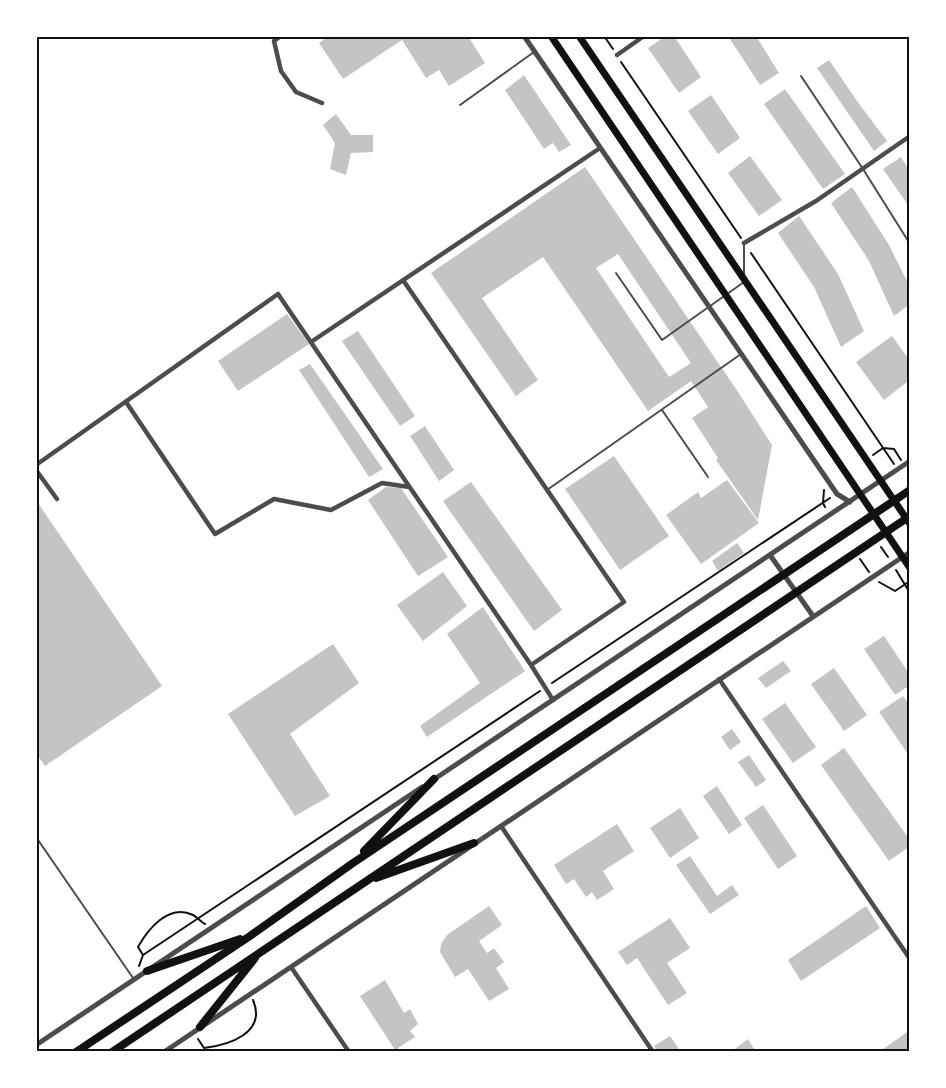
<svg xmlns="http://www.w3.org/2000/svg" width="946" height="1088" viewBox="0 0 946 1088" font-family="'IBM Plex Sans',sans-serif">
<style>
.building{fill:#c4c4c4;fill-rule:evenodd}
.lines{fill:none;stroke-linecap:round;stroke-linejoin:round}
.path{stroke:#111;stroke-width:2}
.service{stroke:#4c4c4c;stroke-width:2}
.minor{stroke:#4c4c4c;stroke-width:4.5}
.tertiary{stroke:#4c4c4c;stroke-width:5}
.primary{stroke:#111;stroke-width:7}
.trunk{stroke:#111;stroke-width:8}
.neatline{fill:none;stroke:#111;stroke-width:2}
</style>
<rect width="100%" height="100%" fill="#fff"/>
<path class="building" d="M329 36H468L485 63 449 86 439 70 426 78 402 40 343 79 319 43Z
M666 36H674L701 77 679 93 648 48Z
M728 36H756L779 73 760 85Z
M829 60 857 101 887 141 874 151 817 68Z
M524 75 571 145 559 152 553 143 544 149 505 90Z
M785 89 845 174 823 189 764 104Z
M711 95 740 138 718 154 688 111Z
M336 114 351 135H373V152L351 153 346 175 330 169 335 143 323 125Z
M750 156 782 200 759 216 728 173Z
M901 157 910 172V208L883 169Z
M585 167 736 389 772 445 758 520 716 460 718 458 692 418 708 407 691 381 648 411 543 257 482 298 538 380 516 396 431 273ZM618 254 691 363 669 377 596 268Z
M852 187 889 245 910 287V304L894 316 869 261 831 203Z
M799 216 838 274 864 331 841 347 814 287 778 233Z
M287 314 309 344 238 391 218 361Z
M358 331 415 416 400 426 342 341Z
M892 336 910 361V386L907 382 884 400 856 362Z
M310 364 383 469 369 477 299 370Z
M425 426 454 470 439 481 410 436Z
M614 456 669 536 620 570 565 489Z
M727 480 759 523 701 564 666 515 698 492 701 498Z
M471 482 562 610 534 631 443 501Z
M386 487 401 488 448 557 418 576 368 500Z
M36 500 162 686 45 766 36 753Z
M737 543 744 553 718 571 712 561Z
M443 572 467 606 423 641 397 605Z
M483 607 525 671 427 737 420 726 480 683 447 634Z
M884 636 910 675V685L895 695 864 649Z
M333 644 359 683 290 734 330 796 295 816 228 714Z
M783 661 791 671 766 688 758 678Z
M834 668 867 715 844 731 811 684Z
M903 696 910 706V757L879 712Z
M785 703 816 747 793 763 762 719Z
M732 729 741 742 730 750 721 737Z
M844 748 910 840V846L889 861 821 765Z
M749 755 766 780 756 787 738 762Z
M717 786 742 825 729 834 703 796Z
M763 805 797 856 778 869 744 818Z
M680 808 699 838 670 858 650 828Z
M617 824 634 851 603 871 614 889 597 900 592 892 586 897 574 879 566 884 554 865Z
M690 856 717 896 732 885 739 895 710 914 676 865Z
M489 906 502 925 479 941 487 953 494 948 504 962 496 968 509 989 489 1001 468 969 455 977 440 952 441 944 447 935Z
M866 906 880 928 801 981 788 960Z
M670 918 690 948 667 963 687 993 668 1005 637 958 627 965 618 952Z
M385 980 404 1013 410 1009 418 1024 410 1031 415 1037 395 1050 360 996Z
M910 1030V1052H879Z
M670 1036 681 1052H658L654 1046Z
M748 1039 756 1052H733L732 1051Z"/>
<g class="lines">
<path class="path" d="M604 36 613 49
M621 62 741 238
M751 253 894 464
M873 455 883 448 894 449 901 460
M824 490 823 503 825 507
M881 547 888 557
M860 559 869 572
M896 570 910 593
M879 582 895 591 910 581
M552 683 830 498
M143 955 138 947C148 929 169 903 193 915 197 917 201 922 205 924
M139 966 143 955 540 691
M198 1039 204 1048C229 1045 267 1033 253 1000"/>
<path class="service" d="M801 76 863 169 910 244
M460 105 534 52
M616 273 662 340 744 282
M744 276V243
M662 410 708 477
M547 490 741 354
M36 837 133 978"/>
<path class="minor" d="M281 36 274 41 281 71 296 92 322 103
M617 55 644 36
M744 243 816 201 910 136
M311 342 600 148
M126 402 215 534 274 499 331 510 382 483 409 487
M36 465 278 294 531 665 624 602 403 280
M36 470 57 499
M531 665 553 700
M719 679 910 959
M501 826 653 1052
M291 967 349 1052"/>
<path class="tertiary" d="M524 36 837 494 850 502
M770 555 813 616
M433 780 910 461
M36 1045 422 787
M164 1052 910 552"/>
<path class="primary" d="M551 36 910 568
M579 36 910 524"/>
<path class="trunk" d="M364 851 434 779
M376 878 474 843
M147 971 240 939
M200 1027 255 958
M76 1052 250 936 353 863 910 490
M112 1052 910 516"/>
</g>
<rect width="946" height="1088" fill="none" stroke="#ffffff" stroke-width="75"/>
<rect x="38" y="38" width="870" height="1012" class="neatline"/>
</svg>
